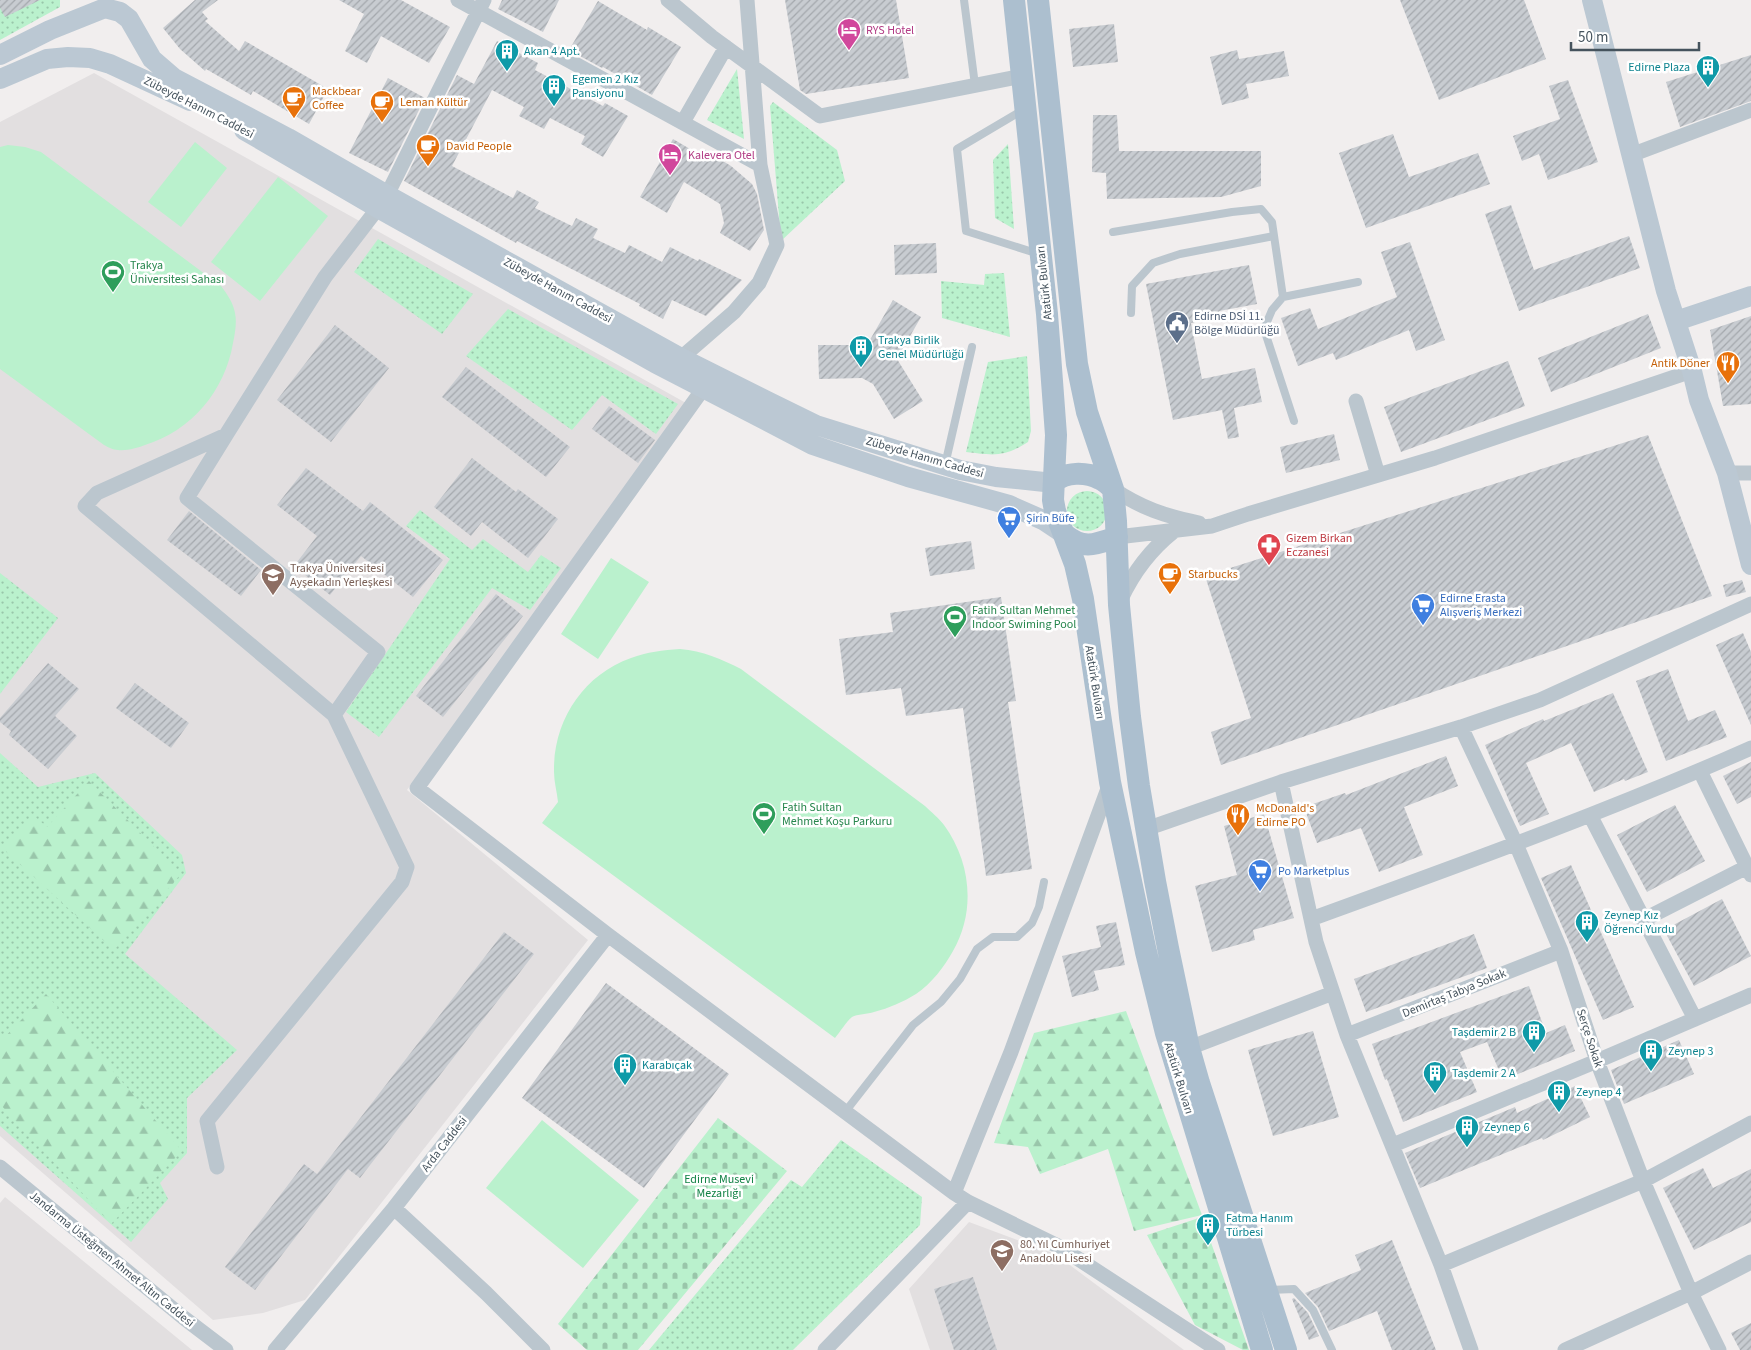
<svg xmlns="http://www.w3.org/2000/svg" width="1751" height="1350" viewBox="0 0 1751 1350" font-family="'Source Sans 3',sans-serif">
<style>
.education{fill:#e2dfe0}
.grass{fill:url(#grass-dots)}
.forest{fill:url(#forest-firs)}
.cemetery{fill:url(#cemetery-stones)}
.pitch{fill:#baf1cd}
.building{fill:url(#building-hatch)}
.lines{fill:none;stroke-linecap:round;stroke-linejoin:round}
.lane{stroke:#bbc6ce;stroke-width:8}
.street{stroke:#bbc6ce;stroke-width:15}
.secondary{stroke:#bbc8d3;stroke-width:20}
.primary{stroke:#acbfcf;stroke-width:22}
.labels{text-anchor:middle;stroke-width:5;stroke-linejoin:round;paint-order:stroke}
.hotel-label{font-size:12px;fill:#b23c85;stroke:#fff;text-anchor:start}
.culture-label{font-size:12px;fill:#0d838f;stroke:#fff;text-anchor:start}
.food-label{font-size:12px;fill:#c56008;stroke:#fff;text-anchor:start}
.street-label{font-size:12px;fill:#45535d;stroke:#fff}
.leisure-label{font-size:12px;fill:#27864d;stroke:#fff;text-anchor:start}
.service-label{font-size:12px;fill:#4e5e75;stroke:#fff;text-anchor:start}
.shop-label{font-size:12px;fill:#366cbe;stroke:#fff;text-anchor:start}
.health-label{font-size:12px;fill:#be3a42;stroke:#fff;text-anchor:start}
.education-label{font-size:12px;fill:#785e54;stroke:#fff;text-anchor:start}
.park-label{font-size:12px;fill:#128245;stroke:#fff}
</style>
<defs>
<pattern id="grass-dots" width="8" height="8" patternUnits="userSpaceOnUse" patternTransform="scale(1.25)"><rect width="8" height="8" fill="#baf1cd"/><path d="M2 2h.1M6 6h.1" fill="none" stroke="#99c6aa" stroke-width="1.8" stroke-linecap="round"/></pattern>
<pattern id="forest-firs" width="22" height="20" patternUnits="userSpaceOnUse" patternTransform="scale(1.25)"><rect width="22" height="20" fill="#baf1cd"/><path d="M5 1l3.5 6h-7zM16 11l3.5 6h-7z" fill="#99c6aa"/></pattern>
<pattern id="cemetery-stones" width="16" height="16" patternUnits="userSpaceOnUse" patternTransform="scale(1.25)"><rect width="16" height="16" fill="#baf1cd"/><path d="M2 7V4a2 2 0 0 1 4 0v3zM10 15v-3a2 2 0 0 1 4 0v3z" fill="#99c6aa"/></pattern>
<pattern id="building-hatch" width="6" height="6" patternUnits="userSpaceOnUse" patternTransform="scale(1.25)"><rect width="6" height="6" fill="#c8ccd1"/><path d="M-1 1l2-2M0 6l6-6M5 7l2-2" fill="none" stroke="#a4a8ad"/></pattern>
</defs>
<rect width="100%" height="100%" fill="#f1eeee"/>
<path class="education" d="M94 73 686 403 407 790 588 940 305 1300 263 1313 213 1320 0 1136V122Z
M5 1197 192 1350H0V1203Z
M969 1222 1055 1254 1184 1350H930L909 1289Z"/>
<path class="grass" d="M0 0H60V7L0 40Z
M737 69 744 139 707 120Z
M773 102 837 150 845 181 781 241 770 106Z
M1008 144 1014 229 995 218 993 160Z
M378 239 473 294 442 334 354 272Z
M1004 273 1010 337 942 318 941 281 984 285 985 274Z
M508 309 678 404 656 434 602 395 572 430 466 356Z
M1027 356 1031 431 1028 442C1003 458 993 455 966 452L988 362Z
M1067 511a20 20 0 1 1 40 0a20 20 0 1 1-40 0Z
M420 510 472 550 483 539 528 572 541 555 561 568 530 610 492 588 379 737 346 712 450 559 406 526Z
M0 573 58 618 0 694Z
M0 753 38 787 95 773 182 855 186 873 125 954 237 1050 187 1098V1153L160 1183 168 1199 131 1242 0 1126Z
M841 1140 922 1197 920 1225 793 1350H649L791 1180 802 1187Z"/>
<path class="forest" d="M89 781 181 874 114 950 2 848 34 816 47 827Z
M46 994 182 1151 111 1224 0 1104V1042Z
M1126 1011 1202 1215 1134 1231 1108 1149 1040 1174 1028 1147 994 1143 1034 1033Z"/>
<path class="cemetery" d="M718 1118 787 1171 638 1350H587L558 1324Z
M1202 1217 1249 1350H1243L1195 1325 1147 1235Z"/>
<path class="pitch" d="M195 142 227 168 181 227 148 202Z
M8 145 25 147 41 152 221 286C227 294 233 302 235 313 237 322 235 334 233 343 225 391 191 431 145 445 137 448 127 451 118 450 113 450 108 447 104 445L0 369V147Z
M278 177 328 216 260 301 211 262Z
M611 558 649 582 598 659 561 634Z
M680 649C703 651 721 659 741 669L925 806C931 812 939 818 944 825 971 862 976 911 953 951 944 967 932 983 916 994 903 1002 889 1008 874 1012 868 1014 857 1014 852 1017 846 1022 840 1032 835 1038L542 823 558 802C557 792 554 782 554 772 553 721 583 675 631 658 647 652 663 650 680 649Z
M542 1120 639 1200 583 1268 486 1188Z"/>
<path class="building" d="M0 0H40L5 17 0 8Z
M195 0H218L202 12 208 19 205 21 239 51 245 41 328 89 309 124 253 91 251 95 206 69 205 71 180 49 163 28Z
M339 0H401L450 27 429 63 381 36 367 63 345 51 364 14Z
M502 0H559L543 32 498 9Z
M785 0H896L909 78 806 94 800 90Z
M1400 0H1524L1546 59 1439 100Z
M598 1 647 30 648 27 681 47 652 95 603 67 602 68 569 50Z
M1114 24 1118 62 1073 67 1069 29Z
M497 41 538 63 535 70 603 106 605 103 628 116 603 157 581 144 585 136 550 118 544 129 519 116 524 107 492 90 452 166 513 198 517 190 539 202 535 208 572 226 576 218 598 229 593 238 625 253 629 245 662 262 670 247 698 261 699 259 742 280 706 316 672 300 663 319 639 306 640 304 517 241 516 243 404 181 457 75 474 84Z
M1237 50 1239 59 1284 51 1289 76 1246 84 1249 98 1222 105 1210 57Z
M1751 55V101L1680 127 1666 82Z
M388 78 425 98 388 172 349 153Z
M1568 80 1598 162 1548 180 1539 154 1522 161 1513 136 1560 119 1549 86Z
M1093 115H1117L1119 151H1261V186L1221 197 1107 199 1106 173 1092 172Z
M1393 134 1409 177 1478 153 1490 184 1366 228 1339 153Z
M673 139 702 156 705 150 731 166 752 184 757 194 764 230 750 251 720 233 724 223 720 204 684 182 667 213 640 197Z
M1511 205 1534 270 1629 236 1640 268 1519 311 1485 214Z
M1410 242 1445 340 1416 351 1409 330 1336 360 1333 353 1298 366 1281 318 1310 308 1318 329 1397 297 1381 252Z
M936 243 937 273 895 275 894 245Z
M1249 265 1257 304 1219 311 1220 317 1191 323 1202 379 1255 368 1262 402 1234 408 1239 437 1228 439 1222 410 1173 420 1146 284Z
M893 300 921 317 897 359 923 401 894 419 873 384 862 378 819 379 818 345H867Z
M1648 314 1661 348 1551 392 1538 358Z
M1751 316V404L1723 406 1710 330Z
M335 325 389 368 331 442 277 400Z
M1508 361 1525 406 1401 452 1384 407Z
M466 367 570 447 546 477 442 397Z
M609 406 655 440 638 463 592 429Z
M1334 434 1340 460 1286 473 1280 447Z
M1648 435 1712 596 1221 765 1211 732 1251 718 1205 576Z
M472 458 516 492 518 489 558 519 528 558 482 522 471 536 434 507Z
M306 468 363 511 370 502 443 560 413 597 361 556 330 595 294 566 317 536 277 505Z
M189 511 261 570 241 596 167 540Z
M971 541 975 569 930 576 925 548Z
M1742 580 1746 592 1726 597 1723 585Z
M496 594 523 616 443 717 416 696Z
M1001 597 1016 701 1008 702 1032 869 986 876 963 708 906 716 901 688 846 695 839 639 893 632 890 613Z
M1743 633 1751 652V725L1716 645Z
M48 663 79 689 55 716 77 736 48 769 9 735 11 731 0 722V718Z
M1668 669 1688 721 1715 710 1727 737 1666 761 1636 681Z
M135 683 189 723 171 748 116 708Z
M1613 693 1648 772 1625 781 1624 779 1594 792 1571 743 1526 763 1549 814 1520 826 1485 745 1543 719 1544 721Z
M1446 756 1458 786 1404 807 1423 855 1379 872 1361 828 1317 843 1304 807 1345 793 1346 795Z
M1751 762V797L1737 804 1723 776Z
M1675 805 1705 861 1647 892 1617 835Z
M1264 814 1294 918 1253 930 1255 940 1212 952 1195 886 1237 875 1224 826Z
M1571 865 1634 1007 1603 1020 1541 878Z
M1722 899 1751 956 1694 986 1664 930Z
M1116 922 1125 965 1094 971 1099 990 1072 997 1062 956 1101 947 1096 926Z
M504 932 534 954 360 1178 348 1169 255 1290 225 1267 304 1164 317 1174Z
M1474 934 1487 968 1366 1012 1354 979Z
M606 983 729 1074 644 1188 522 1098Z
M1529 986 1546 1033 1565 1025 1575 1051 1503 1080 1487 1042 1460 1052 1477 1092 1403 1122 1387 1079 1385 1080 1372 1044Z
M1313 1031 1339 1117 1273 1136 1248 1050Z
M1679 1040 1694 1074 1624 1104 1611 1070Z
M1575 1086 1590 1117 1543 1140 1542 1138 1420 1188 1405 1153 1515 1107 1517 1113Z
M1703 1168 1713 1188 1751 1169V1222L1694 1250 1663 1188Z
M1392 1240 1436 1350H1392L1377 1311 1329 1331 1318 1307 1305 1293 1361 1270 1355 1255Z
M973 1277 997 1350H954L934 1289Z
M1294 1298 1308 1313 1319 1336 1309 1340 1292 1299Z
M1751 1323V1350H1740L1731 1333Z"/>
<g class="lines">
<path class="lane" d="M964 0 975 85
M1023 110 957 149 966 231 1039 254
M1113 232 1232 212 1261 209 1272 222 1283 297
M1131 313 1132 286 1153 263 1180 254 1274 236
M1294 421 1264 329 1272 310 1283 297 1358 282
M945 465 972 347
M845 1112 913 1025 941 1002 960 979 977 949 993 937H1017L1032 923 1039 907 1044 882
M1268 1290 1294 1289 1313 1310 1332 1350"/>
<path class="street" d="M458 0 760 165
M668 0 712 37 820 116 1022 76
M683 122 726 47
M1631 155 1751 110
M387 195 484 0
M681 358 734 312 759 283 777 245 760 165 747 0
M703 389 417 788 608 935 954 1193 968 1202 1060 1247 1218 1350
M1356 401 1378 475
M226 435 187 498 378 652 334 715
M1727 473H1751
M1113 489C1141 508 1165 516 1199 523
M1117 537 1212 526 1248 514 1435 458 1692 371
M1121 599C1134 571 1150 550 1174 531
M1461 727 1516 844 1561 951 1597 1061 1643 1181 1691 1293 1719 1350
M1700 771 1751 875
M1281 782 1316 942 1347 1035 1441 1265 1471 1350
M1590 815 1695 1019
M1146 829 1281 782 1461 727 1540 700 1751 604
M1311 919C1459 865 1607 812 1751 748
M1643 920 1747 867
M1347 1035 1561 951
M1189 1048 1333 993
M1393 1145 1597 1061 1751 995
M0 1167 184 1318 226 1350
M217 1167 207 1121 402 882 407 867 334 715 85 506 97 493 226 435 325 277 378 208
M954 1193 1011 1052 1110 783
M394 1208 486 1293 543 1350
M1441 1265 1643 1181 1751 1123
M275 1350 394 1208 608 935
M825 1350 968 1202
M1565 1350 1691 1293 1751 1262"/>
<path class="secondary" d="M1592 0 1666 291 1692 371 1699 400 1727 473 1751 565
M0 55 50 30 105 8 120 12 129 19 152 59 174 78 288 138 387 195 681 358 767 401 816 425 960 470 996 477 1054 483
M0 79 47 59 68 57 90 58 110 64 190 101
M244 130 378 208 655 363 813 445 908 477 1009 505 1043 520 1064 534
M1676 321 1751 296"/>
<path class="primary" d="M1014 0 1047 314 1056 435 1053 500 1055 511 1075 564 1083 599 1110 782 1146 952 1166 1033 1262 1350
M1038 0 1077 364 1087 412 1113 489 1116 521 1119 605 1130 717 1139 786 1155 881 1168 948 1189 1048 1199 1083 1286 1350
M1054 483C1064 471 1087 472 1100 479 1104 481 1109 485 1113 489
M1064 534C1084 550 1094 545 1117 537"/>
</g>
<defs>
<g id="hotel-pin" transform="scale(1.25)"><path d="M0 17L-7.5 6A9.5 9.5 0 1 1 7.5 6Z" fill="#d1479c" stroke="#fff"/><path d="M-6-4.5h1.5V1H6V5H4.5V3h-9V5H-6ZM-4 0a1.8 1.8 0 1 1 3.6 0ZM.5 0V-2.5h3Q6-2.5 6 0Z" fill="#fff"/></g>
<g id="building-pin" transform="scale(1.25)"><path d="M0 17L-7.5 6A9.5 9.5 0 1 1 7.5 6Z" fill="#0f9aa8" stroke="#fff"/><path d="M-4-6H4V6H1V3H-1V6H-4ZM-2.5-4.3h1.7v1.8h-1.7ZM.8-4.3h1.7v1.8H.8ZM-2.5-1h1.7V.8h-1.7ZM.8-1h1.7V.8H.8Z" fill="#fff"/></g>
<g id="cafe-pin" transform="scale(1.25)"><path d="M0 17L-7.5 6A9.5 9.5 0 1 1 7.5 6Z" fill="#e8710a" stroke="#fff"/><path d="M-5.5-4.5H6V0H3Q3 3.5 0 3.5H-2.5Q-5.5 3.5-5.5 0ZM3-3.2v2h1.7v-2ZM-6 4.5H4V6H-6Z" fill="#fff"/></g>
<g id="stadium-pin" transform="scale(1.25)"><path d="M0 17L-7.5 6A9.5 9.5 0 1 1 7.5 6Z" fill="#2e9e5b" stroke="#fff"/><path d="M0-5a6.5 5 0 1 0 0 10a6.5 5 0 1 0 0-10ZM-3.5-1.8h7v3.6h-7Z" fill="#fff"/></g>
<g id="civic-pin" transform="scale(1.25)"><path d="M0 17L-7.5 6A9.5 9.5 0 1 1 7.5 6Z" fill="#5c6f8a" stroke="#fff"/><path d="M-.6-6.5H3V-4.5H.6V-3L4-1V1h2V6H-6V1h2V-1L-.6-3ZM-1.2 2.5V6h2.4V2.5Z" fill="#fff"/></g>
<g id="restaurant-pin" transform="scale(1.25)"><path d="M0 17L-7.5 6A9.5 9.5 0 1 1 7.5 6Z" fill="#e8710a" stroke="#fff"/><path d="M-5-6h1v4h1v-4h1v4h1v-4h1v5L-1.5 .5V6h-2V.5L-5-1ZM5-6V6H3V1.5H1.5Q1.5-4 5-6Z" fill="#fff"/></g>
<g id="supermarket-pin" transform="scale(1.25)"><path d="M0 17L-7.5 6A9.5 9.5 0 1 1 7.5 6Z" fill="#3f7fe0" stroke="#fff"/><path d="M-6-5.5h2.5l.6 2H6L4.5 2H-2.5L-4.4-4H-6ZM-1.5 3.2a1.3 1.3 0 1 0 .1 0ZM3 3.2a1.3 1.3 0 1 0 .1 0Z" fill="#fff"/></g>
<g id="pharmacy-pin" transform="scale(1.25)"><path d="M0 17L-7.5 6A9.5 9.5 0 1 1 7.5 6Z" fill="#e0444e" stroke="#fff"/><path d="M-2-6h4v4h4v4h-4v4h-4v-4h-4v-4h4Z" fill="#fff"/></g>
<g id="university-pin" transform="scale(1.25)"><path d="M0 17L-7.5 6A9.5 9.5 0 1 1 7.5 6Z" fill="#8d6e63" stroke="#fff"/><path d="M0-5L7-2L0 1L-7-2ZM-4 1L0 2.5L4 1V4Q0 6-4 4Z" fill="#fff"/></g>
<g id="school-pin" transform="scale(1.25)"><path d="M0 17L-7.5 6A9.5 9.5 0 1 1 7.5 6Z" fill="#8d6e63" stroke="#fff"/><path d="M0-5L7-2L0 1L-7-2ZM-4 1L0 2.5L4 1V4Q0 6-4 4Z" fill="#fff"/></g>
</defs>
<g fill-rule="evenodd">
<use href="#hotel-pin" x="849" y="30"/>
<use href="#building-pin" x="507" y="51"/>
<use href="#building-pin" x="1708" y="67"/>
<use href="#building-pin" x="554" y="86"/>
<use href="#cafe-pin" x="294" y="98"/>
<use href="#cafe-pin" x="382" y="102"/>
<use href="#cafe-pin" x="428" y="146"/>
<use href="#hotel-pin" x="670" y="155"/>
<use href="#stadium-pin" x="113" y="272"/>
<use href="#civic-pin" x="1177" y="323"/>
<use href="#building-pin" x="861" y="347"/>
<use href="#restaurant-pin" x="1728" y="363"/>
<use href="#supermarket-pin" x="1009" y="518"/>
<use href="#pharmacy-pin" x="1269" y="545"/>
<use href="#cafe-pin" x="1170" y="574"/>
<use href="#university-pin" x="273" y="575"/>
<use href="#supermarket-pin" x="1423" y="605"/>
<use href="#stadium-pin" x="955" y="617"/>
<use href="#stadium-pin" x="764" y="814"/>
<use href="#restaurant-pin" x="1238" y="815"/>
<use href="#supermarket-pin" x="1260" y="871"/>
<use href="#building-pin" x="1587" y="922"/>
<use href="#building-pin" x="1534" y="1032"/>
<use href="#building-pin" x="1651" y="1051"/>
<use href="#building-pin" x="625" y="1065"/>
<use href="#building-pin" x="1435" y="1073"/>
<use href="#building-pin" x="1559" y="1092"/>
<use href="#building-pin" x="1467" y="1127"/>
<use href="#building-pin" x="1208" y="1225"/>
<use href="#school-pin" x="1002" y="1251"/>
</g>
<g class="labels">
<g class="hotel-label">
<text x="866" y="34">RYS Hotel</text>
<text x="688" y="159">Kalevera Otel</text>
</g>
<g class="culture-label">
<text x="524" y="55">Akan 4 Apt.</text>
<text x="1690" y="71" text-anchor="end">Edirne Plaza</text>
<text x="572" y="83">Egemen 2 Kız<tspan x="572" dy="14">Pansiyonu</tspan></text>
<text x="878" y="344">Trakya Birlik<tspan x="878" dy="14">Genel Müdürlüğü</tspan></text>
<text x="1604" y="919">Zeynep Kız<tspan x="1604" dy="14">Öğrenci Yurdu</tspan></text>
<text x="1516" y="1036" text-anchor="end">Taşdemir 2 B</text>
<text x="1668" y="1055">Zeynep 3</text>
<text x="642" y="1069">Karabıçak</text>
<text x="1452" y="1077">Taşdemir 2 A</text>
<text x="1576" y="1096">Zeynep 4</text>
<text x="1484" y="1131">Zeynep 6</text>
<text x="1226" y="1222">Fatma Hanım<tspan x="1226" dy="14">Türbesi</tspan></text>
</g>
<g class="food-label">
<text x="312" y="95">Mackbear<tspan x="312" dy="14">Coffee</tspan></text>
<text x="400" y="106">Leman Kültür</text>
<text x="446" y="150">David People</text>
<text x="1710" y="367" text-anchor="end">Antik Döner</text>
<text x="1188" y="578">Starbucks</text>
<text x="1256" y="812">McDonald's<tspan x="1256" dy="14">Edirne PO</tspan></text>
</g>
<g class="street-label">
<text transform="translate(199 107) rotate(27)" y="4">Zübeyde Hanım Caddesi</text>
<text transform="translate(1044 283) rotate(-96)" y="4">Atatürk Bulvarı</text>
<text transform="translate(558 290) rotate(29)" y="4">Zübeyde Hanım Caddesi</text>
<text transform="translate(925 457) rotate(16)" y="4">Zübeyde Hanım Caddesi</text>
<text transform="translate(1095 682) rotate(81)" y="4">Atatürk Bulvarı</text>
<text transform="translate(1454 993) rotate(-22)" y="4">Demirtaş Tabya Sokak</text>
<text transform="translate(1590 1038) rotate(72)" y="4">Serçe Sokak</text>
<text transform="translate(1179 1078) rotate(73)" y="4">Atatürk Bulvarı</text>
<text transform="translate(444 1144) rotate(-52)" y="4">Arda Caddesi</text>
<text transform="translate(112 1259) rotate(39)" y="4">Jandarma Üsteğmen Ahmet Altın Caddesi</text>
</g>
<g class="leisure-label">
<text x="130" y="269">Trakya<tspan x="130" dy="14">Üniversitesi Sahası</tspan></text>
<text x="972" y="614">Fatih Sultan Mehmet<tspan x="972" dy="14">Indoor Swiming Pool</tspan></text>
<text x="782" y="811">Fatih Sultan<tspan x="782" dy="14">Mehmet Koşu Parkuru</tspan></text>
</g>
<g class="service-label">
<text x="1194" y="320">Edirne DSİ 11.<tspan x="1194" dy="14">Bölge Müdürlüğü</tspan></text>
</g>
<g class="shop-label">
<text x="1026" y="522">Şirin Büfe</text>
<text x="1440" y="602">Edirne Erasta<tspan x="1440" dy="14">Alışveriş Merkezi</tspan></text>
<text x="1278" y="875">Po Marketplus</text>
</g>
<g class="health-label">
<text x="1286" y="542">Gizem Birkan<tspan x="1286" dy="14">Eczanesi</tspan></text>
</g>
<g class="education-label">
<text x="290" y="572">Trakya Üniversitesi<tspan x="290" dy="14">Ayşekadın Yerleşkesi</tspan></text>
<text x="1020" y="1248">80. Yıl Cumhuriyet<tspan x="1020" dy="14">Anadolu Lisesi</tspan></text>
</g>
<g class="park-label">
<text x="719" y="1183">Edirne Musevi<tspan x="719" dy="14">Mezarlığı</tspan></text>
</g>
</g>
<path d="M1571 42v8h128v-8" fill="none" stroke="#45535d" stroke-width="2.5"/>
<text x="1578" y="42" font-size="15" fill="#45535d" stroke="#ffffff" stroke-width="4" paint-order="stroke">50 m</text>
</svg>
